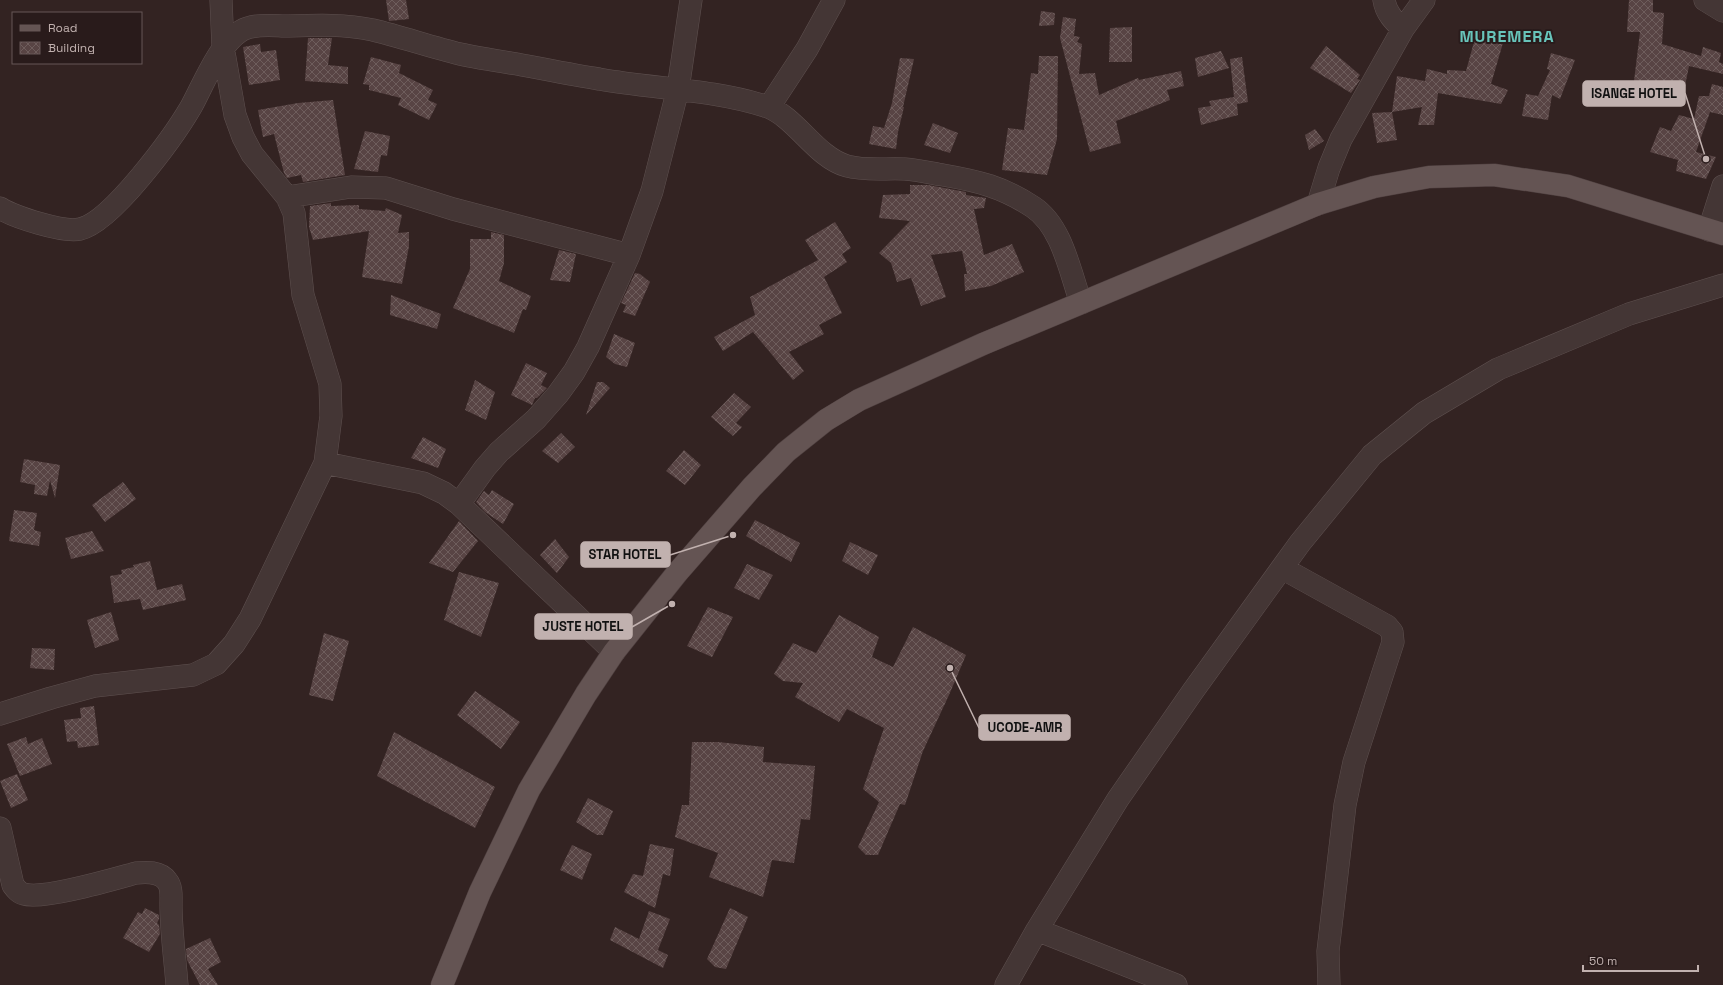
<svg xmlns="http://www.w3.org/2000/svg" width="1723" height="985" viewBox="0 0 1723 985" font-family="'Space Grotesk',sans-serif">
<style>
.building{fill:url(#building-cross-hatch)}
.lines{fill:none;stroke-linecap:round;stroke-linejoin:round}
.minor-casing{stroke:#5f5150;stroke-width:23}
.major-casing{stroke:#4e3f3f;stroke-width:23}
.minor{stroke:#443635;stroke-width:22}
.major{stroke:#645453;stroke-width:22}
.labels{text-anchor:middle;stroke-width:4;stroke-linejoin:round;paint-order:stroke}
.district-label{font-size:16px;font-weight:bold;letter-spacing:1px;fill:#68c4ba;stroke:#291b1b}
.leader{fill:none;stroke:#c1b1af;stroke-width:1.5}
.callout-dot{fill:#c1b1af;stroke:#291b1b;stroke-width:1.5}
.callout{fill:#c1b1af;stroke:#c1b1af;stroke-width:1.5}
.callout-label{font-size:13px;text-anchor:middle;font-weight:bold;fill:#111}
</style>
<defs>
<pattern id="building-cross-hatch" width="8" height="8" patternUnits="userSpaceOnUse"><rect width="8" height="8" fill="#584444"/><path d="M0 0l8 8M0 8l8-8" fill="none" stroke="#6e5d5c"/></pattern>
</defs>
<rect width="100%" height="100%" fill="#332322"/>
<path class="building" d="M386 0H406L409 19 389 21Z
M1629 0H1653V12L1664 13 1662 44 1701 56 1703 47 1721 53 1719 62 1723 64V74L1689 66 1685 86 1634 81 1640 32H1627Z
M1041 11 1055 13 1054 25 1039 26Z
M1063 17 1076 19 1074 36 1080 37 1077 42 1082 44 1079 74 1095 73 1099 95 1138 78 1139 80 1181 71 1184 86 1167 90 1170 100 1116 121 1121 143 1090 152 1060 38Z
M1132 27V62H1109L1110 28Z
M1477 31 1505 36 1491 84 1508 90 1501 104 1438 93 1434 125H1418L1422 107 1392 112 1397 76 1425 81 1427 69 1447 74V70L1466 71Z
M308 38H332L328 65 348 67V84L305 81Z
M260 44 261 52 276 50 280 80 249 85 243 47Z
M1326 46 1360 75 1357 79 1360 80 1351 93 1310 68Z
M1221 51 1229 68 1198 77 1195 58Z
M1551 53 1575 60 1560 99 1552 95 1548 120 1522 116 1526 94 1538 96 1550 70 1547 69Z
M1039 56H1058L1057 139 1047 175 1002 170 1008 128 1024 130 1031 73 1038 74Z
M371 57 401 65 399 73 433 90 428 100 437 104 429 120 398 105 401 98 369 90V85L363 84Z
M1242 57 1248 102 1237 104 1238 115 1201 125 1198 108 1211 106 1209 101 1234 97 1230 59Z
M900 58 914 59 903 107H904L898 132 896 149 869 144 873 126 884 128 892 103Z
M1712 84 1723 87V115L1710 112 1696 152 1716 157 1706 179 1676 171 1678 160 1650 152 1660 127 1671 131 1679 115 1694 119 1699 96H1709Z
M333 100 345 175 303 182 301 175 287 178 284 173 274 134 263 137 258 110 298 103Z
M1392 112 1397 140 1377 143 1372 113Z
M933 123 958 133 950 153 924 145Z
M1315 129 1324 141 1309 150 1305 135Z
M365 131 390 136 387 156 381 155 378 172 354 169Z
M910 185H928L966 192V195L986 198 984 208 974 209 984 255 1012 244 1024 272 991 286 965 291 964 274H967L962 251 931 255 946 297 921 306 911 278 897 282 891 263 879 253 910 221 879 218 883 195 910 194Z
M331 203V206L359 205V209L385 211 386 208 402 215 398 233 409 232V246L402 284 362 277 369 231 313 240 309 227 310 206Z
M835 222 851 248 842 254 847 262 824 277 842 313 819 325 824 334 789 352 804 371 793 380 753 332 723 351 714 337 755 315 750 297 818 260 805 240Z
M491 232 504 235V263L499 281 531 296 526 310 523 309 514 333 453 308 470 269V239H491Z
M559 250 576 254 570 282 550 280Z
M635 273 640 274 650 282 635 316 623 312 626 305 621 303Z
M391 295 441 314 437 329 390 315Z
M614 334 635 343 627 367 615 364 606 357Z
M526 363 547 373 541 385 547 388 537 398H535L532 405 511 395Z
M475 380 495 392 486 420 465 410Z
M597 382H603L610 388 586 415Z
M734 393 751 407 736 423 742 427 733 436 711 417Z
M561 433 575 447 558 463 542 451Z
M423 437 446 449 438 468 411 458Z
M684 450 701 465 685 485 666 471Z
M24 459 60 465 55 498 50 480 47 496 34 494 35 485 20 482Z
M123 482 136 499 105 522 92 505Z
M492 490 514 504 503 524 485 512 476 502 484 491 489 495Z
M14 510 37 513 34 530 41 532 39 546 9 541Z
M755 520 800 543 791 562 746 536Z
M459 521 478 541 453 572 429 563Z
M92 531 104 551 71 559 65 538Z
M555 539 569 557 557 573 540 555Z
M850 542 878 555 868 575 842 561Z
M150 561 157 590 182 584 186 600 143 610 140 599 114 603 110 576 122 574 121 570 134 567 133 565Z
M747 564 773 575 759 600 734 588Z
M459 572 499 583 481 637 444 620Z
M708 607 733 617 712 657 687 646Z
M111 612 119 640 95 648 87 620Z
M839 615 879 637 872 657 893 667 913 627 966 655 949 695 923 751 905 805 900 804 878 855H866L858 847 879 802 863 789 884 728 847 709 839 722 795 697 803 683 783 681 774 674 793 643 816 653Z
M324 633 349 641 333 701 309 695Z
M32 648 55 649 54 670 30 668Z
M475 691 520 722 501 749 457 715Z
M94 706 99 745 78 748 77 741 67 742 64 720 81 718 80 708Z
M394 732 495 787 475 828 377 776Z
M26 737 28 744 42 738 52 764 20 776 7 744Z
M692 742H718L764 747 763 762 815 766 810 820 801 819 794 863 772 860 763 897 709 877 718 853 675 837 682 805H689Z
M17 774 28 800 11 808 0 781Z
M588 798 613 811 603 835H597L576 822Z
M650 844 674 849 670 876 663 874 655 908 624 892 633 874 643 876Z
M572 845 592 854 582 880 560 870Z
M145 908 159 915V919L157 923 159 925 160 934 149 952 123 938 138 912 142 914Z
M730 908 748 917 726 969 715 967 707 959Z
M649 911 670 919 658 950 668 955 663 968 610 940 615 927 639 939Z
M210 938 221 962 208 969 218 985H200L187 960 186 949Z"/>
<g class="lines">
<g class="minor-casing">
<path id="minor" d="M221 0 223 47 235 115 243 137 252 154 287 197 294 213 303 295 330 384 331 416 325 463
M1384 0C1386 13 1394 21 1403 29
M1705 0 1723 11
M769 107 807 49 834 0
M287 197 351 187 386 188 453 209 629 255
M1318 204 1329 168 1341 139 1403 29 1424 0
M0 208C14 217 64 233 80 229 112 222 174 136 191 107 204 84 223 32 251 27 263 24 277 26 289 26 317 25 345 24 373 30 402 37 431 47 460 54 478 58 498 61 517 64 544 69 572 75 599 79 654 89 711 89 765 106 796 116 815 157 847 166 865 171 886 168 905 169 918 170 931 173 943 175 978 181 1003 187 1033 207 1062 226 1070 272 1081 303
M1709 230 1723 186
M459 504 485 468 499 452 536 419 558 394 574 372 588 347 629 255 652 191 678 89 691 0
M1282 568 1387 626 1392 632 1393 642 1354 762 1345 805 1328 951 1329 985
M0 714 51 698 95 686 193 675 216 664 234 644 250 619 325 463 423 483 444 493 459 504 614 652
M0 828 13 885C16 889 19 893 24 894 43 900 114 879 136 873 146 872 160 871 167 881 172 887 171 896 171 904 171 932 175 958 177 985
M1037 930 1176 985
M1006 985 1037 930 1118 799 1193 691 1300 543 1372 455 1424 413 1498 369 1629 314 1723 285"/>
</g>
<g class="major-casing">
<path id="major" d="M442 985 480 892 529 790 586 694 614 652 677 573 752 487 786 452 826 420 859 400 983 344 1318 204 1374 187 1429 177 1494 175 1568 186 1723 234"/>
</g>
<use href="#minor" class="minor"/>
<use href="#major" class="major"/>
</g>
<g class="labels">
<g class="district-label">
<text x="1507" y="42">MUREMERA</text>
</g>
</g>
<path class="leader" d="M1706 159L1685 93M733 535L670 555M672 604L632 627M950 668L979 728"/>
<g class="callout-dot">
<circle cx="1706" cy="159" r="4"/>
<circle cx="733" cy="535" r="4"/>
<circle cx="672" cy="604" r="4"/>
<circle cx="950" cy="668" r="4"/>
</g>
<g class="callout">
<rect x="1583" y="81" width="102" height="25" rx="4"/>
<rect x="581" y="542" width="89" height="25" rx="4"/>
<rect x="535" y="614" width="97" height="25" rx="4"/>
<rect x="979" y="715" width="91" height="25" rx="4"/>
</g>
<g class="callout-label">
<text x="1634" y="98">ISANGE HOTEL</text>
<text x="625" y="559">STAR HOTEL</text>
<text x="583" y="631">JUSTE HOTEL</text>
<text x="1025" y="732">UCODE-AMR</text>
</g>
<rect x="12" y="12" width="130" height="52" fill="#291b1b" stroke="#665756"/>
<rect x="20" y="25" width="20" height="6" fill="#645453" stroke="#665756"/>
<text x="48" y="32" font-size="12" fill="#c1b1af">Road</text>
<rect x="20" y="42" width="20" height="12" fill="url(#building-cross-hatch)" stroke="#665756"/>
<text x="48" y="52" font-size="12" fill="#c1b1af">Building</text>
<path d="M1583 965v6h115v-6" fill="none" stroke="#c1b1af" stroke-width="2"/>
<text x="1589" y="965" font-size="12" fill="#c1b1af" stroke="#291b1b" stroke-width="3" paint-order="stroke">50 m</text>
</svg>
